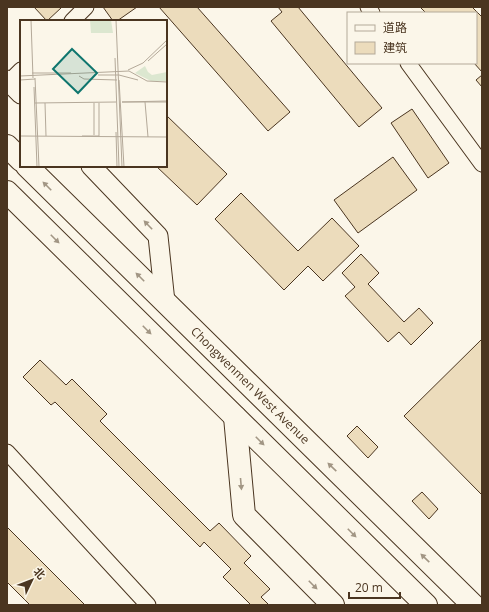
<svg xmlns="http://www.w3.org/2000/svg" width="489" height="612" viewBox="0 0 489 612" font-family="'Open Sans','Noto Sans SC',sans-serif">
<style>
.building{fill:#ecdcbc;stroke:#4a3520}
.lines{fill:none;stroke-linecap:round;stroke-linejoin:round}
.minor-casing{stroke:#4a3520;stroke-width:17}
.tertiary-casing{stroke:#4a3520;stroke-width:21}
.primary-casing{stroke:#4a3520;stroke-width:24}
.minor{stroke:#fbf6e9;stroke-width:15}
.tertiary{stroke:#fbf6e9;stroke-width:19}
.primary{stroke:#fbf6e9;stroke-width:22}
.oneway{fill:#a29684}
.labels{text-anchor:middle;stroke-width:3;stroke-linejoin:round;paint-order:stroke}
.street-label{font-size:12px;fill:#4a3520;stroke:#fbf6e9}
.inset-road{fill:none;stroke:#b4a999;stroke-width:1}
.view{fill:#0f766e;fill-opacity:0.15;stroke:#0f766e;stroke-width:2}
.inset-edge{fill:none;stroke:#4a3520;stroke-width:2}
</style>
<rect width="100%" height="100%" fill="#fbf6e9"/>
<path class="building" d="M34 7H62L47 21Z
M103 7H137L117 21H113Z
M159 7H197L290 112 268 131Z
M278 7H298L382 108 359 127 271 21 282 12Z
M420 7H472L482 17V72L474 63H476V13H426Z
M482 75V87L476 80Z
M412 109 449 163 428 178 391 123Z
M166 115 227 174 197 205 156 166H166Z
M393 157 417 190 358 233 334 200Z
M241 193 298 251 332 218 359 246 323 281 308 266 284 290 215 219Z
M361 254 379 273 368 284 404 322 419 308 433 323 411 345 399 332 388 342 345 296 355 287 342 273Z
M482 339V495L404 416Z
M40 360 66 385 72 379 107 414 100 421 210 531 219 523 251 556 244 563 270 589 261 597 269 605H251L223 577 231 569 204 542 200 547 55 402 51 405 23 377Z
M357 426 378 447 368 458 347 436Z
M422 492 438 509 429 519 412 501Z
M7 527 85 605H30L7 582Z"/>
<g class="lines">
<g class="minor-casing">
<path id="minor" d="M368 7 372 13
M72 21 86 7
M408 63 482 164
M7 84 21 70
M7 452 148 605"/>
</g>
<g class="tertiary-casing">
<path id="tertiary" d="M7 80 21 94
M91 166 158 236 165 302"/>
</g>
<g class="primary-casing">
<g id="primary">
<path d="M7 146 21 160"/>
<path id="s1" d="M27 166 473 605"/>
<path d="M7 192 426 605"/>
<path d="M235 417 244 515 333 605"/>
</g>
</g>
<use href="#minor" class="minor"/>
<use href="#tertiary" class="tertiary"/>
<use href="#primary" class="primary"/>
</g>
<defs><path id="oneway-solid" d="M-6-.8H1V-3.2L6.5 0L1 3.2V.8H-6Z"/></defs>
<g class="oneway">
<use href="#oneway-solid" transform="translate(47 186) rotate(-135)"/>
<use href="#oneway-solid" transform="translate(148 225) rotate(-134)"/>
<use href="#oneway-solid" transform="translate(55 239) rotate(45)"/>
<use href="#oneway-solid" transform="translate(140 277) rotate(-135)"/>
<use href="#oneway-solid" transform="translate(147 330) rotate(45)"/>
<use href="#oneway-solid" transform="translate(260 441) rotate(45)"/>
<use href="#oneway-solid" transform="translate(332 467) rotate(-136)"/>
<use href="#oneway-solid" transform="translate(241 484) rotate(85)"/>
<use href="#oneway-solid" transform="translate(352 533) rotate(45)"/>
<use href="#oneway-solid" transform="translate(425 558) rotate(-136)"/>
<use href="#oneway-solid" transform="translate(313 585) rotate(45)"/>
</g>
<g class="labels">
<g class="street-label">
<text dy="4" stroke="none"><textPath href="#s1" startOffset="313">Chongwenmen West Avenue</textPath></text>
</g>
</g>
<g transform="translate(20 20)">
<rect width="147" height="147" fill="#fbf6e9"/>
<path d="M70 0H91L93 13H71ZM125 46 128 52 132 55 147 52V61H131L115 53Z" fill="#dce7d0"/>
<path class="inset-road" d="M11 0 13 58M96 0 102 147M95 38 99 147M128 41 147 24M108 50 123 43 147 20M12 53H51M78 55H99L118 60M0 56 109 51 127 61 147 62M59 56 64 59 97 60M15 58 19 147M0 60 15 59M99 60 104 147M14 67 17 147M102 82H147M102 82 147 81M125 82 128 117M15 83 96 82M25 83 26 116M74 83V115M79 83V116M96 112 97 147M0 116 147 117M62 116H79"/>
<path class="view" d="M52 29 77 53 58 73 33 49Z"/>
<rect width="147" height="147" class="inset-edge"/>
</g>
<rect width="489" height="612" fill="none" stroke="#4a3520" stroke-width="16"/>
<rect x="347" y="12" width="130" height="52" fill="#fbf6e9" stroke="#b4a999"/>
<rect x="355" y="25" width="20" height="6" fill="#fbf6e9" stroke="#b4a999"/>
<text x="383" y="32" font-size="12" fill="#4a3520">道路</text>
<rect x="355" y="42" width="20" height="12" fill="#ecdcbc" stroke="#b4a999"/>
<text x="383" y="52" font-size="12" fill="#4a3520">建筑</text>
<g transform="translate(32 580) rotate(47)" stroke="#fbf6e9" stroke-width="3" paint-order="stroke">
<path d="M0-3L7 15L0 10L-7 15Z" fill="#4a3520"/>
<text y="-6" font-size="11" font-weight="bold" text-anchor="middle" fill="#4a3520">北</text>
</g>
<path d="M349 592v6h51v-6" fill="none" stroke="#4a3520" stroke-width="2"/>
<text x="355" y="592" font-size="12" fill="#4a3520" stroke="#fbf6e9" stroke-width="3" paint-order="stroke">20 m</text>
</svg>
